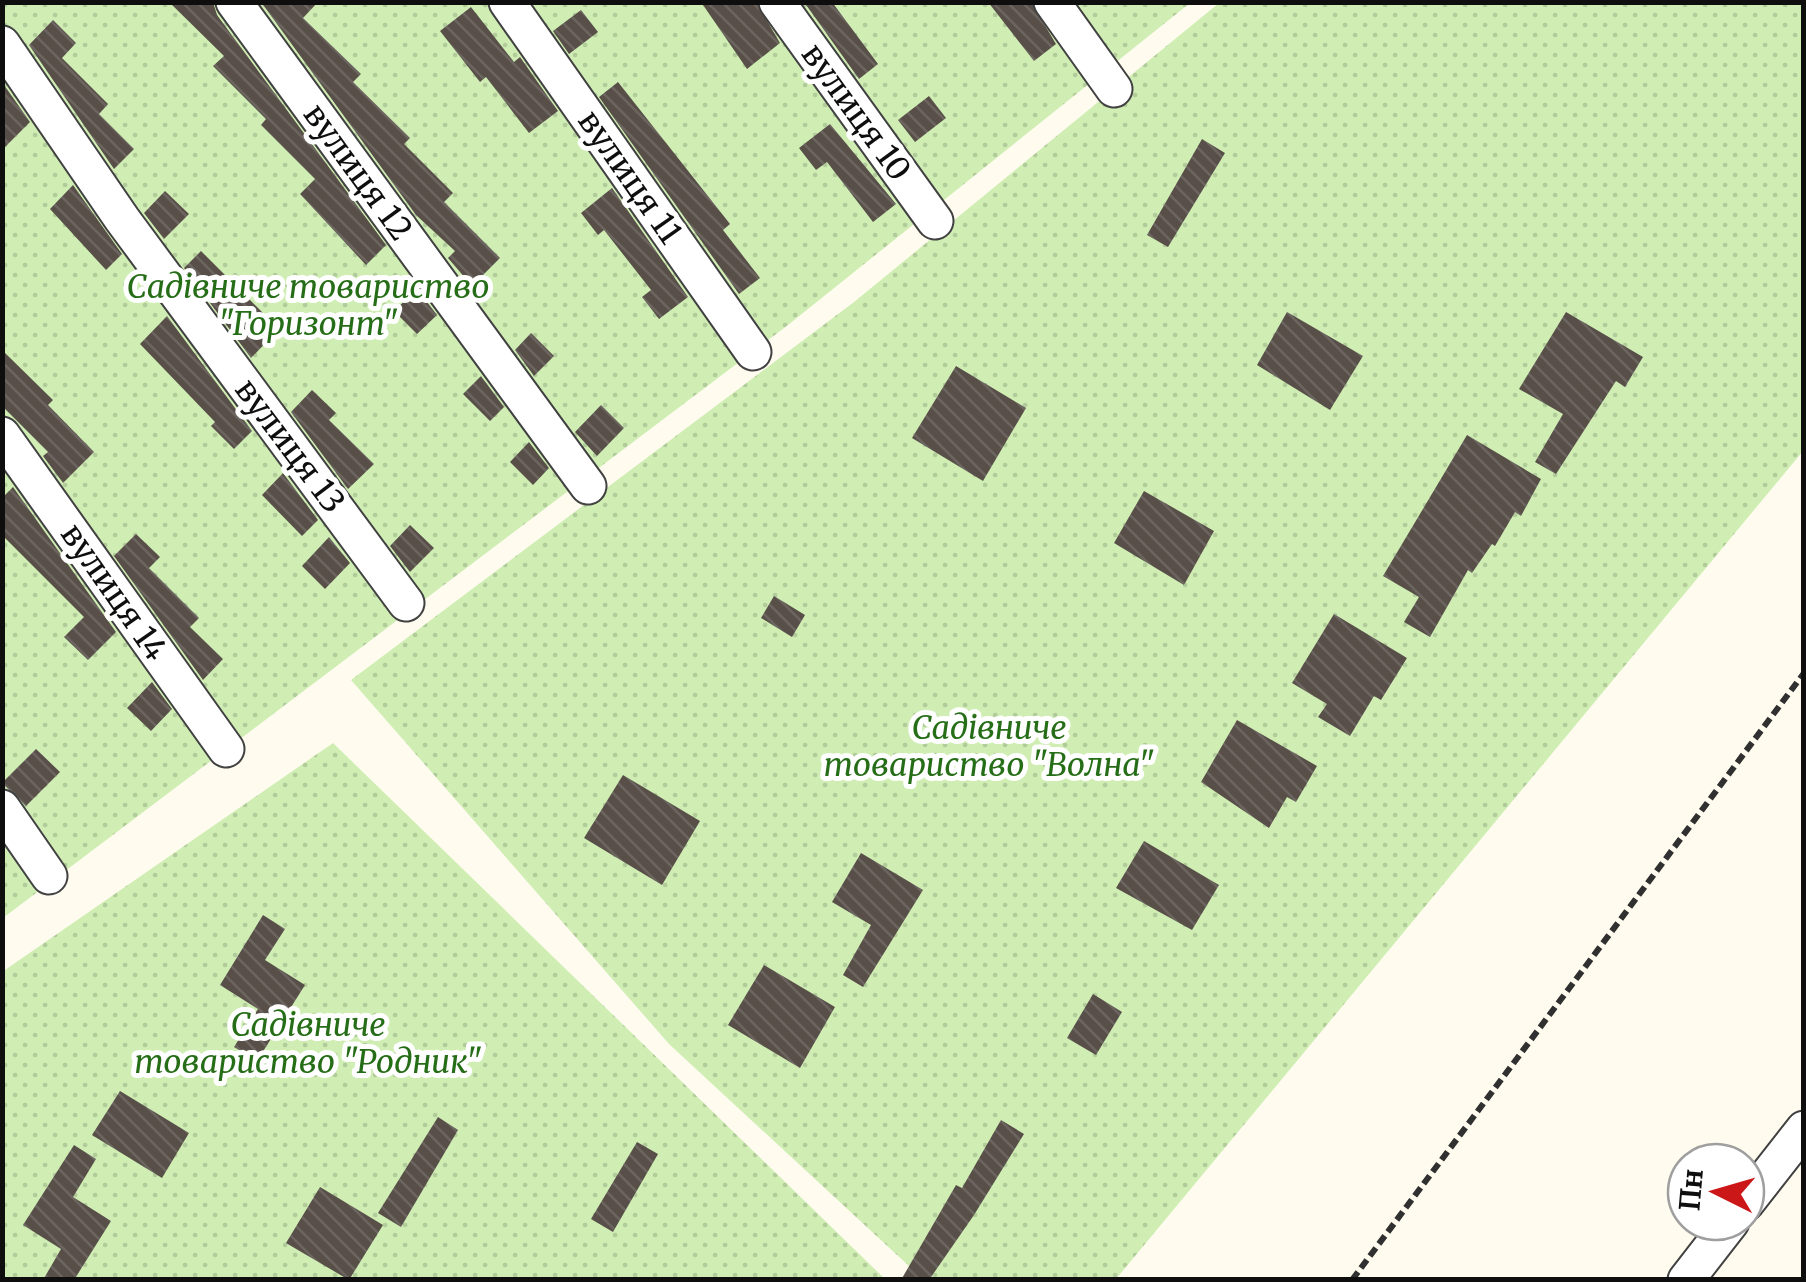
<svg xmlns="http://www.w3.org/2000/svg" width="1806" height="1282" viewBox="0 0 1806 1282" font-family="Merriweather,serif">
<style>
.garden{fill:url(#garden-dots)}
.building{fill:url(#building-back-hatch)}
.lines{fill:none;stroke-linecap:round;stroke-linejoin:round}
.minor-casing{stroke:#414141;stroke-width:39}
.path{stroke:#303030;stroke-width:6;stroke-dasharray:10 5;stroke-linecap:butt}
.minor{stroke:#fff;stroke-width:35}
.labels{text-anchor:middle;stroke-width:10;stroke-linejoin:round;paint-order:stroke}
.street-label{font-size:32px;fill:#0e0e0e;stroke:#fff}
.park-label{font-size:32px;font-style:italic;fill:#266d17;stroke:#fff}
</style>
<defs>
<pattern id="garden-dots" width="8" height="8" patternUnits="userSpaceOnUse" patternTransform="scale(2.5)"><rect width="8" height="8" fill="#d0eeb4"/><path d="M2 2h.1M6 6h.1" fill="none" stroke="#b1cb9a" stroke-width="1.8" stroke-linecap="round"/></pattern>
<pattern id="building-back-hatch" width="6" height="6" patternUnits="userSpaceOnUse" patternTransform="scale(2.5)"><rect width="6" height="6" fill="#584f49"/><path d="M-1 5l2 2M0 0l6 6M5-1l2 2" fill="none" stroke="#6b645f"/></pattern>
</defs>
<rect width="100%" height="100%" fill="#fffcef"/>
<path class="garden" d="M3 3H1190L788 325 3 918Z
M1219 3H1803V451L1116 1279H923L669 1044 351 680 854 302Z
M333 743 885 1279H3L2 972Z"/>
<path class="building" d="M169 2H213L217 15 386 245 366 265 300 194 315 179 261 125 266 119 213 66 224 56Z
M261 2H318L303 18 361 74 353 82 410 138 404 144 453 193 444 202 500 258 472 286 448 258 455 251 416 215Z
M701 2H756L780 43 747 69Z
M804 2H832L878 64 859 79Z
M988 2H1031L1056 44 1034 61Z
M471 7 514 62 520 57 558 111 529 133 486 77 480 82 440 31Z
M581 10 598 32 569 54 553 31Z
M53 20 76 43 62 58 108 104 99 114 134 149 114 169 29 45Z
M2 82 30 122 2 150Z
M618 82 730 224 723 230 760 278 739 294 599 97Z
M929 96 946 118 915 142 898 120Z
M830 124 896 204 873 222 827 162 816 170 799 148Z
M1202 139 1225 153 1168 247 1147 235Z
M73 185 122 254 106 270 50 209Z
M612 188 688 297 659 319 642 297 651 290 604 230 598 235 581 213Z
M165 191 189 214 164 239 144 213Z
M201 251 279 329 251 358 184 268Z
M417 289 437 315 417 334 394 311Z
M1287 312 1363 356 1330 410 1257 365Z
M1566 312 1643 357 1625 387 1616 381 1556 474 1535 462 1563 414 1519 389Z
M167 316 252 431 234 449 211 426 215 422 140 344Z
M531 333 554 356 534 376 515 350Z
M2 350 53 400 48 405 94 452 63 483 43 456 48 452 2 406Z
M956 366 1026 408 983 481 912 438Z
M481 376 504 407 490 421 463 394Z
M312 390 336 413 329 420 374 464 348 489 291 412Z
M601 405 624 428 597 456 575 432Z
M1467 435 1541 479 1521 516 1515 512 1495 546 1492 544 1472 573 1468 570 1430 637 1404 622 1419 597 1383 576Z
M529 442 549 468 533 485 510 462Z
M283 473 318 520 302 536 262 495Z
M13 487 116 632 88 660 64 637 84 617 2 535V498Z
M1144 491 1214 531 1184 585 1114 543Z
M410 525 434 548 410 572 390 546Z
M136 534 160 557 149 568 199 618 190 627 223 659 203 680 114 556Z
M329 537 350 563 325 589 302 566Z
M774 596 805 615 792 637 761 618Z
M1334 614 1407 658 1381 700 1374 696 1350 736 1318 717 1327 704 1292 683Z
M152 682 172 709 151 731 127 708Z
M1237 720 1317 766 1296 802 1287 797 1269 828 1201 782Z
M36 749 60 772 26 806 2 783Z
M623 775 700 821 662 885 584 838Z
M1144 841 1219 885 1192 930 1116 888Z
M861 853 923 890 863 987 843 975 871 925 832 902Z
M263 915 285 929 265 960 305 985 257 1061 234 1047 258 1009 220 985Z
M764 965 835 1007 800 1068 728 1025Z
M1093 994 1122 1012 1096 1055 1067 1038Z
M120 1091 189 1133 162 1178 92 1135Z
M438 1117 458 1130 401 1227 378 1213Z
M1001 1120 1024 1134 974 1215 929 1280H901L956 1185 962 1188Z
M637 1142 658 1154 613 1232 591 1219Z
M74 1145 96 1159 73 1197 111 1221 74 1280H43L61 1249 23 1225Z
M320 1187 383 1225 349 1280 286 1243Z"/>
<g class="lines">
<g class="minor-casing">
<path id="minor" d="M234 2 588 486
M507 2 753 352
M777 2 935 221
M1052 2 1114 89
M2 44 122 219 406 603
M2 435 226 749
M2 808 49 876
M1746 1203 1804 1129
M1686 1280 1731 1222"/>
</g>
<path class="path" d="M1352 1280 1804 673"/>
<use href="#minor" class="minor"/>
</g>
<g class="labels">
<g class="street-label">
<text transform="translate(856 112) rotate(54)" y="11">вулиця 10</text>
<text transform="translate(358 172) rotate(54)" y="11">вулиця 12</text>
<text transform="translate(630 177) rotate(55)" y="11">вулиця 11</text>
<text transform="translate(290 446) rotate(53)" y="11">вулиця 13</text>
<text transform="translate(114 592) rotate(55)" y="11">вулиця 14</text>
</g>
<g class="park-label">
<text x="308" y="298">Садівниче товариство<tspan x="308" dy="37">"Горизонт"</tspan></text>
<text x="989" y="739">Садівниче<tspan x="989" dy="37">товариство "Волна"</tspan></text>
<text x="308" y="1036">Садівниче<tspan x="308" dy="37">товариство "Родник"</tspan></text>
</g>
</g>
<rect width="1806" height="1282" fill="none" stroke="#0e0e0e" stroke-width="10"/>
<g transform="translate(1716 1192) rotate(275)"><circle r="48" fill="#ffffff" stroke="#9f9f9f" stroke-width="2.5"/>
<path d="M0-8L18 38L0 25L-18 38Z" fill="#cc1719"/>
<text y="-15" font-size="28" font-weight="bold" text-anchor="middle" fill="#0e0e0e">Пн</text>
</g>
</svg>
